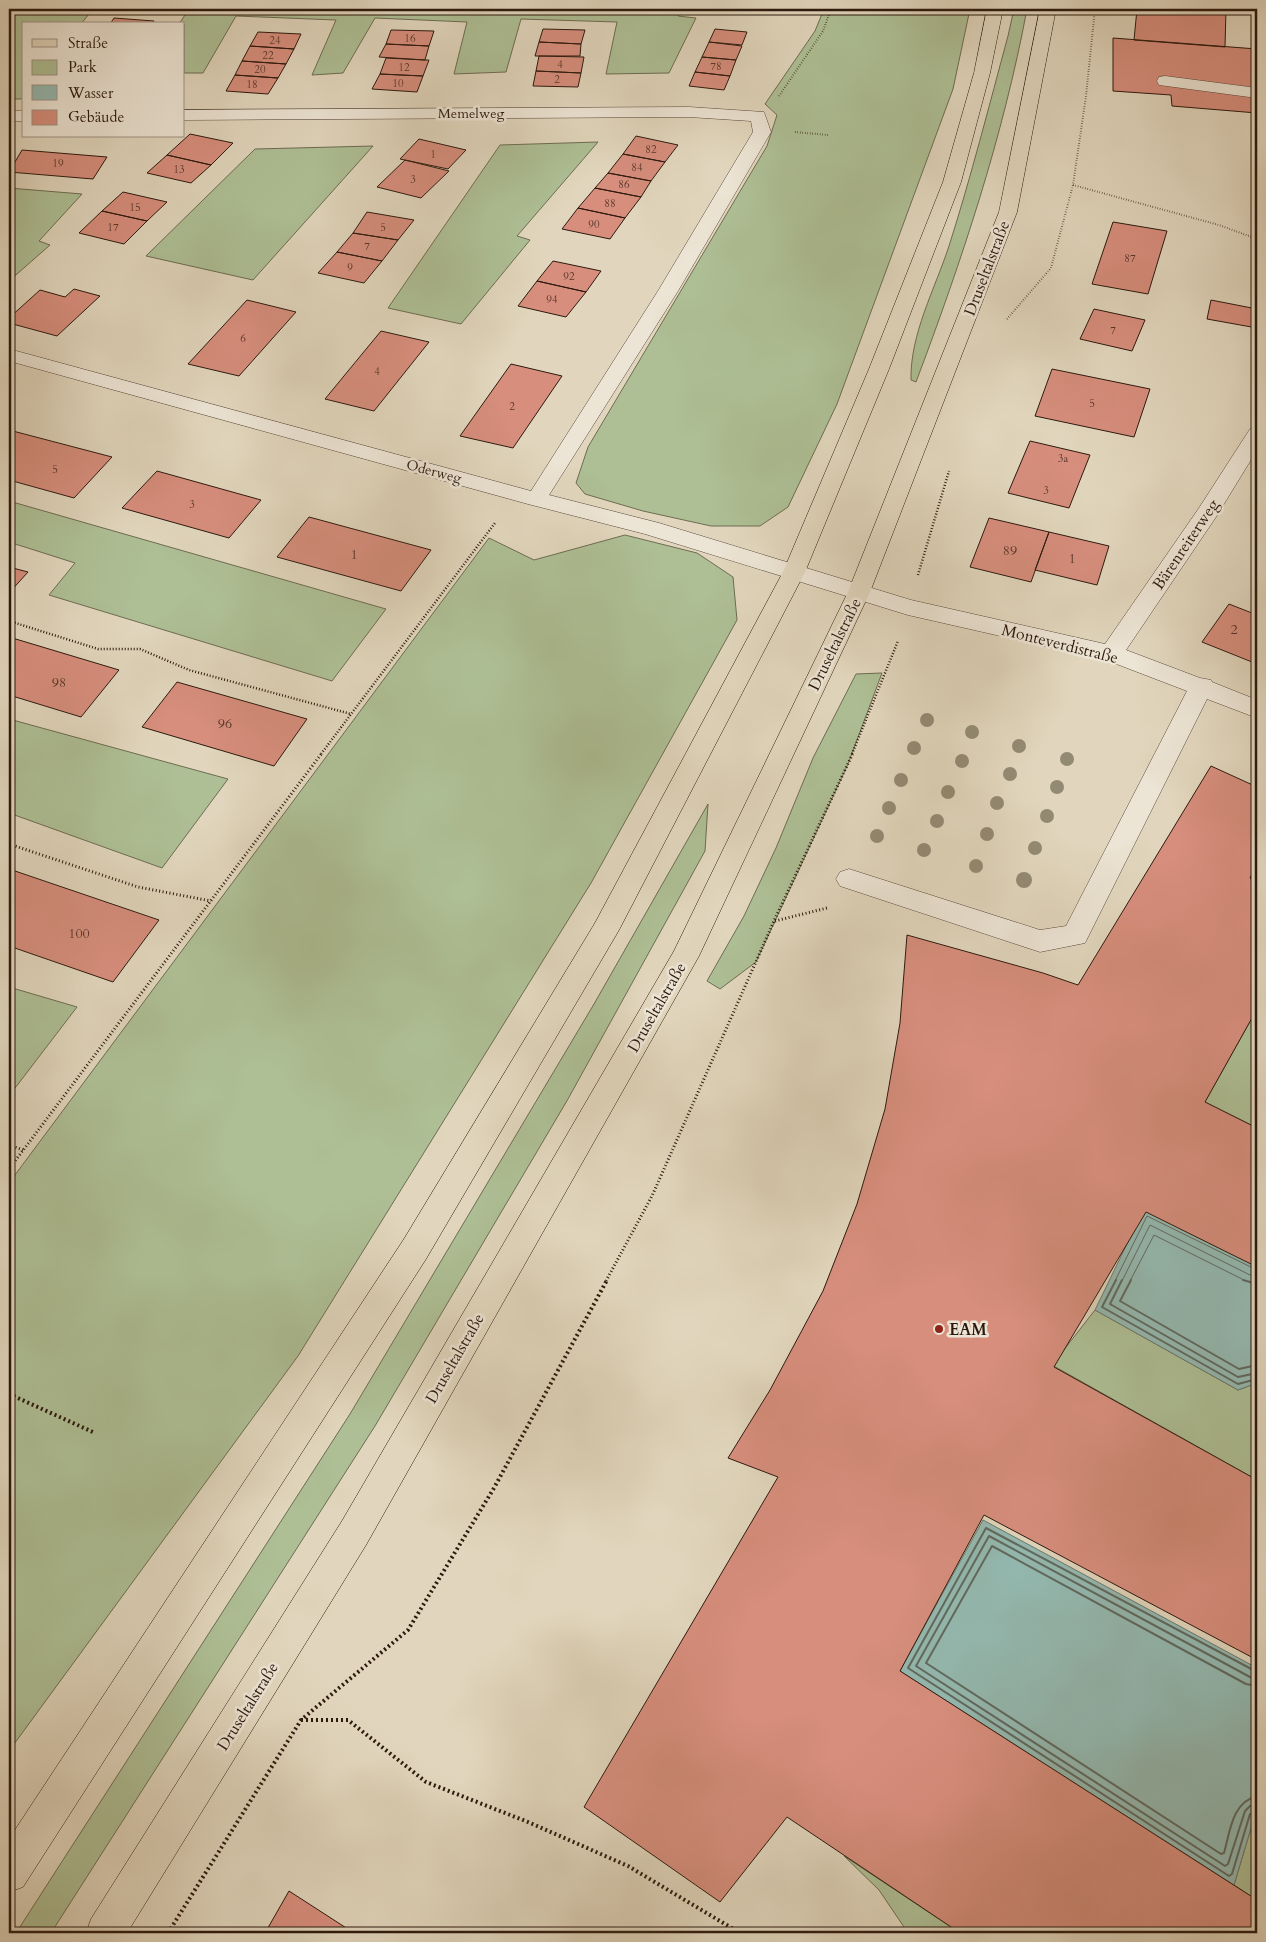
<svg xmlns="http://www.w3.org/2000/svg" width="1266" height="1942" viewBox="0 0 1266 1942" font-family="Cardo,serif">
<style>
.green{fill:#aebf95;stroke:#6d6c52}
.water{fill:#94b9b0;stroke:#6a796f}
.lines{fill:none;stroke-linecap:round;stroke-linejoin:round}
.shore-far1{stroke:#60695f;stroke-width:1}
.shore{stroke:#60695f;stroke-width:2}
.building{fill:#d78e7d;stroke:#2c190e}
.minor-casing{stroke:#59483a;stroke-width:1}
.major-casing{stroke:#2c190e;stroke-width:1}
.path-far3{stroke:#2c190e;stroke-width:2;stroke-dasharray:0.5 2;stroke-linecap:butt}
.path-far2{stroke:#2c190e;stroke-width:2.5;stroke-dasharray:1 2;stroke-linecap:butt}
.path-far1{stroke:#2c190e;stroke-width:3;stroke-dasharray:1 2.5;stroke-linecap:butt}
.path{stroke:#2c190e;stroke-width:4;stroke-dasharray:2 3;stroke-linecap:butt}
.minor{fill:#ece4d4;fill-rule:evenodd}
.major{fill:#e1d6bd;fill-rule:evenodd}
.tree{fill:#938a73}
.poi-dot{fill:#8f2418;stroke:#ece4d4;stroke-width:2}
.labels{text-anchor:middle;stroke-width:5;stroke-linejoin:round;paint-order:stroke}
.far-number-label{font-size:11px;fill:#57362a}
.far-street-label{font-size:14px;fill:#2c190e;stroke:#ece4d4}
.number-label{font-size:14px;fill:#57362a}
.street-label{font-size:16px;fill:#2c190e;stroke:#ece4d4}
.poi-label{font-size:16px;font-weight:bold;fill:#2c190e;stroke:#ece4d4;text-anchor:start}
</style>
<rect width="100%" height="100%" fill="#e1d6bd"/>
<filter id="stains"><feTurbulence type="fractalNoise" baseFrequency=".004" numOctaves="4"/><feColorMatrix values="0 0 0 0 .2 0 0 0 0 .09 0 0 0 0 .02 0 0 0 .5 -.17"/></filter>
<radialGradient id="worn" r=".72"><stop offset=".6" stop-color="#630" stop-opacity="0"/><stop offset="1" stop-color="#630" stop-opacity=".3"/></radialGradient>
<path class="green" d="M9 9H93L81 24H24V96L21 99H9Z
M189 9H681L678 16 696 18 669 73 606 74 617 22 521 19 506 72 454 74 467 22 375 18 343 73 312 75 336 20 236 16 203 73H184V24H179Z
M824 9H970L953 89 837 404 788 507 760 526H711L643 511 585 494 576 483 588 447 767 146 777 115 765 104 815 31Z
M1014 9H1027C1003 137 962 260 916 382L911 380C910 334 935 289 949 246 971 177 989 106 1008 36Z
M598 142 517 236 530 240 461 324 388 308 500 145Z
M373 146 253 280 146 256 255 149Z
M9 188 82 194 39 241 50 245 9 281Z
M9 501 386 609 332 681 49 595 75 563 9 542Z
M625 535 697 553 733 577 737 620 591 883 298 1356 9 1751V1183L489 538 534 560Z
M882 673 848 764 756 962 720 989 707 981 744 916 776 848 813 758 856 674Z
M9 719 228 779 162 868 9 813Z
M708 804 705 851 568 1099 375 1426 51 1933H16L350 1414 594 1004Z
M9 987 77 1007 9 1096Z
M1257 1009V1128L1205 1102Z
M1095 1310 1238 1390 1257 1383V1480L1052 1365Z
M1257 1808V1900L1234 1885Z
M844 1856 960 1933H908L879 1890Z"/>
<path class="water" d="M1144 1209 1257 1266V1383L1238 1390 1095 1310Z
M983 1520 1257 1668V1808L1234 1885 900 1671Z"/>
<g class="lines">
<path class="shore-far1" d="M1115 1281 1147 1216 1257 1270
M1122 1281 1150 1225 1250 1275 1257 1276
M1130 1281 1154 1235 1246 1281"/>
<path class="shore" d="M1116 1280 1102 1307 1238 1384 1257 1379
M1122 1280 1110 1304 1238 1377 1257 1373
M1131 1280 1120 1301 1239 1369 1257 1365
M1243 1280 1257 1284
M1257 1672 986 1528 908 1668 1229 1876 1232 1874 1250 1814 1257 1810
M1257 1679 1250 1677 989 1536 916 1666 1225 1866 1228 1864 1245 1811 1250 1806 1257 1804
M1257 1686 1246 1684 992 1546 926 1663 1221 1854 1224 1853C1230 1832 1232 1802 1257 1796"/>
</g>
<path class="building" d="M1137 9H1226L1225 47 1134 40Z
M114 18 154 21 152 24H110Z
M543 29 585 30 581 44 539 42Z
M715 29 747 32 742 45 709 42Z
M391 30 434 31 429 46 386 44Z
M258 32 301 34 294 49 250 46Z
M1113 38 1257 49V113L1172 106 1171 95 1113 91Z
M539 42 581 44 580 56H535Z
M709 42 742 46 736 60 702 57Z
M386 44 429 46 425 60 379 57Z
M250 46 294 49 286 64 242 61Z
M539 56 584 57 581 73 536 71Z
M702 57 736 60 730 76 695 72Z
M386 58 425 60H429L423 76 380 74Z
M242 61 286 64 278 78 235 75Z
M536 71 581 73 578 87 533 86Z
M695 72 730 76 724 90 689 86Z
M380 74 423 76 417 92 372 89Z
M235 75 278 78 268 94 226 91Z
M190 134 233 143 211 165 167 155Z
M636 136 678 145 665 162 623 154Z
M419 139 466 150 448 169 400 159Z
M22 150 107 157 93 179 9 172Z
M623 154 665 162 651 181 608 173Z
M167 155 211 165 191 183 147 173Z
M405 160 449 171 421 198 377 187Z
M608 173 651 181 641 197 595 188Z
M595 188 641 197 625 218 578 208Z
M123 192 167 202 147 221 102 211Z
M578 208 625 218 610 239 562 229Z
M102 211 147 221 124 244 79 233Z
M367 212 414 220 398 240 353 233Z
M1113 222 1167 231 1148 294 1092 284Z
M353 233 398 240 382 261 337 252Z
M337 252 382 261 364 283 318 273Z
M553 261 601 271 586 292 537 281Z
M537 281 586 292 566 317 518 306Z
M74 289 100 296 57 336 9 323V318L40 290 65 297Z
M247 300 296 312 239 376 188 364Z
M1211 300 1257 309V328L1207 319Z
M1094 309 1145 320 1132 351 1080 339Z
M381 331 429 342 374 411 325 399Z
M511 364 562 376 513 448 460 436Z
M1052 369 1150 389 1134 437 1035 416Z
M9 430 112 457 74 498 9 480Z
M1030 441 1090 455 1069 508 1008 493Z
M157 471 261 500 229 538 122 508Z
M309 517 431 550 401 591 277 557Z
M989 518 1049 532 1031 582 970 567Z
M1049 532 1109 546 1097 585 1035 570Z
M9 567 28 572 9 593Z
M1229 604 1257 615V664L1202 642Z
M9 637 119 670 81 717 9 695Z
M177 682 307 719 274 766 142 727Z
M1211 766 1257 787V864L1250 878 1257 882V1009L1205 1102 1257 1128V1267L1146 1212 1054 1367 1257 1480V1660L984 1515 900 1671 1257 1900V1933H960L787 1817 720 1902 584 1807 778 1477 728 1458 770 1390 823 1291 857 1204 885 1109 900 1023 907 935 1043 973 1078 985Z
M15 871 159 920 113 982 9 946V878Z
M289 1891 354 1933H265Z"/>
<g class="lines">
<g class="minor-casing">
<path id="minor" d="M1165 76 1257 88V98L1159 85 1157 81 1159 77Z
M689 107 764 112 771 132 678 291 549 495 659 523 911 600 1105 644 1199 508 1250 429 1257 428V450L1216 517 1126 650 1200 678 1211 680 1212 682 1257 700V718L1207 699 1085 943 1040 952 840 886 836 879 840 872 849 869 1040 930 1066 926 1187 691 1106 660 908 615 645 534 528 504 9 361V349L531 491 658 291 753 132 751 121 689 117 184 120V110Z
M9 111H24V121H9Z"/>
</g>
<g class="major-casing">
<path id="major" d="M987 9H1003L990 73 961 182 889 369 805 572 619 930 426 1259 23 1887 9 1892V1839L404 1239 595 923 783 572 869 369 943 182 974 73Z
M1040 9H1056L1017 212 870 592 699 956 366 1545 127 1933H86L91 1919 342 1521 674 951 848 592 999 212Z"/>
</g>
<path class="path-far3" d="M779 96 823 31 831 9
M795 132 828 135
M1073 185 1219 225 1257 239
M1007 319 1051 268 1073 185 1086 96 1095 9"/>
<path class="path-far2" d="M918 575 949 471
M9 621 98 649H140L189 670 351 714
M321 754 495 523
M852 754 898 641"/>
<path class="path-far1" d="M9 844 138 887 211 901
M775 921 827 908
M9 1145 23 1150
M9 1169 322 753
M606 1281 652 1196 774 921 853 753"/>
<path class="path" d="M9 1394 95 1433
M301 1720H348L426 1782 528 1822 628 1866 740 1933
M168 1933 301 1720 408 1630 494 1488 607 1280"/>
<use href="#minor" class="minor"/>
<use href="#major" class="major"/>
</g>
<g class="tree">
<circle cx="927" cy="720" r="7"/>
<circle cx="972" cy="732" r="7"/>
<circle cx="1019" cy="746" r="7"/>
<circle cx="914" cy="748" r="7"/>
<circle cx="1067" cy="759" r="7"/>
<circle cx="962" cy="761" r="7"/>
<circle cx="1010" cy="774" r="7"/>
<circle cx="901" cy="780" r="7"/>
<circle cx="1057" cy="787" r="7"/>
<circle cx="948" cy="792" r="7"/>
<circle cx="997" cy="803" r="7"/>
<circle cx="889" cy="808" r="7"/>
<circle cx="1047" cy="816" r="7"/>
<circle cx="937" cy="821" r="7"/>
<circle cx="987" cy="834" r="7"/>
<circle cx="877" cy="836" r="7"/>
<circle cx="1035" cy="848" r="7"/>
<circle cx="924" cy="850" r="7"/>
<circle cx="976" cy="866" r="7"/>
<circle cx="1024" cy="880" r="8"/>
</g>
<circle class="poi-dot" cx="939" cy="1329" r="5"/>
<g class="labels">
<g class="far-number-label">
<text x="410" y="42">16</text>
<text x="275" y="44">24</text>
<text x="268" y="59">22</text>
<text x="560" y="68">4</text>
<text x="716" y="70">78</text>
<text x="404" y="71">12</text>
<text x="260" y="73">20</text>
<text x="557" y="83">2</text>
<text x="398" y="87">10</text>
<text x="252" y="88">18</text>
<text x="651" y="153">82</text>
<text x="433" y="158">1</text>
<text x="58" y="167">19</text>
<text x="637" y="171">84</text>
<text x="179" y="173">13</text>
<text x="413" y="183">3</text>
<text x="624" y="188">86</text>
<text x="610" y="207">88</text>
<text x="135" y="211">15</text>
<text x="594" y="228">90</text>
<text x="113" y="231">17</text>
<text x="383" y="231">5</text>
<text x="367" y="250">7</text>
<text x="1130" y="262">87</text>
<text x="350" y="271">9</text>
<text x="569" y="280">92</text>
<text x="552" y="303">94</text>
<text x="1113" y="334">7</text>
<text x="243" y="342">6</text>
<text x="377" y="375">4</text>
<text x="1092" y="407">5</text>
<text x="512" y="410">2</text>
<text x="1063" y="462">3a</text>
<text x="55" y="473">5</text>
<text x="1046" y="494">3</text>
<text x="192" y="508">3</text>
</g>
<g class="far-street-label">
<text x="471" y="118">Memelweg</text>
<text transform="translate(434 471) rotate(15)" y="5">Oderweg</text>
</g>
<g class="number-label">
<text x="1010" y="555">89</text>
<text x="354" y="559">1</text>
<text x="1072" y="563">1</text>
<text x="1234" y="634">2</text>
<text x="59" y="687">98</text>
<text x="225" y="728">96</text>
<text x="79" y="938">100</text>
</g>
<g class="street-label">
<text transform="translate(986 268) rotate(-69)" y="6">Druseltalstraße</text>
<text transform="translate(1185 544) rotate(-56)" y="6">Bärenreiterweg</text>
<text transform="translate(1060 643) rotate(14)" y="6">Monteverdistraße</text>
<text transform="translate(834 644) rotate(-64)" y="6">Druseltalstraße</text>
<text transform="translate(656 1007) rotate(-60)" y="6">Druseltalstraße</text>
<text transform="translate(454 1358) rotate(-60)" y="6">Druseltalstraße</text>
<text transform="translate(247 1706) rotate(-58)" y="6">Druseltalstraße</text>
</g>
<g class="poi-label">
<text x="949" y="1335">EAM</text>
</g>
</g>
<rect width="1266" height="1942" fill="none" stroke="#e1d6bd" stroke-width="30"/>
<rect x="10" y="10" width="1246" height="1922" fill="none" stroke="#2c190e" stroke-width="2.5"/>
<rect x="15" y="15" width="1236" height="1912" fill="none" stroke="#2c190e"/>
<rect x="22" y="22" width="162" height="115" fill="#ece4d4" stroke="#9f9385"/>
<rect x="32" y="39" width="25" height="8" fill="#e1d6bd" stroke="#9f9385"/>
<text x="68" y="48" font-size="15" fill="#2c190e">Straße</text>
<rect x="32" y="60" width="25" height="15" fill="#aebf95" stroke="#9f9385"/>
<text x="68" y="72" font-size="15" fill="#2c190e">Park</text>
<rect x="32" y="85" width="25" height="15" fill="#94b9b0" stroke="#9f9385"/>
<text x="68" y="98" font-size="15" fill="#2c190e">Wasser</text>
<rect x="32" y="110" width="25" height="15" fill="#d78e7d" stroke="#9f9385"/>
<text x="68" y="122" font-size="15" fill="#2c190e">Gebäude</text>
<rect width="100%" height="100%" filter="url(#stains)"/>
<rect width="100%" height="100%" fill="url(#worn)"/>
</svg>
